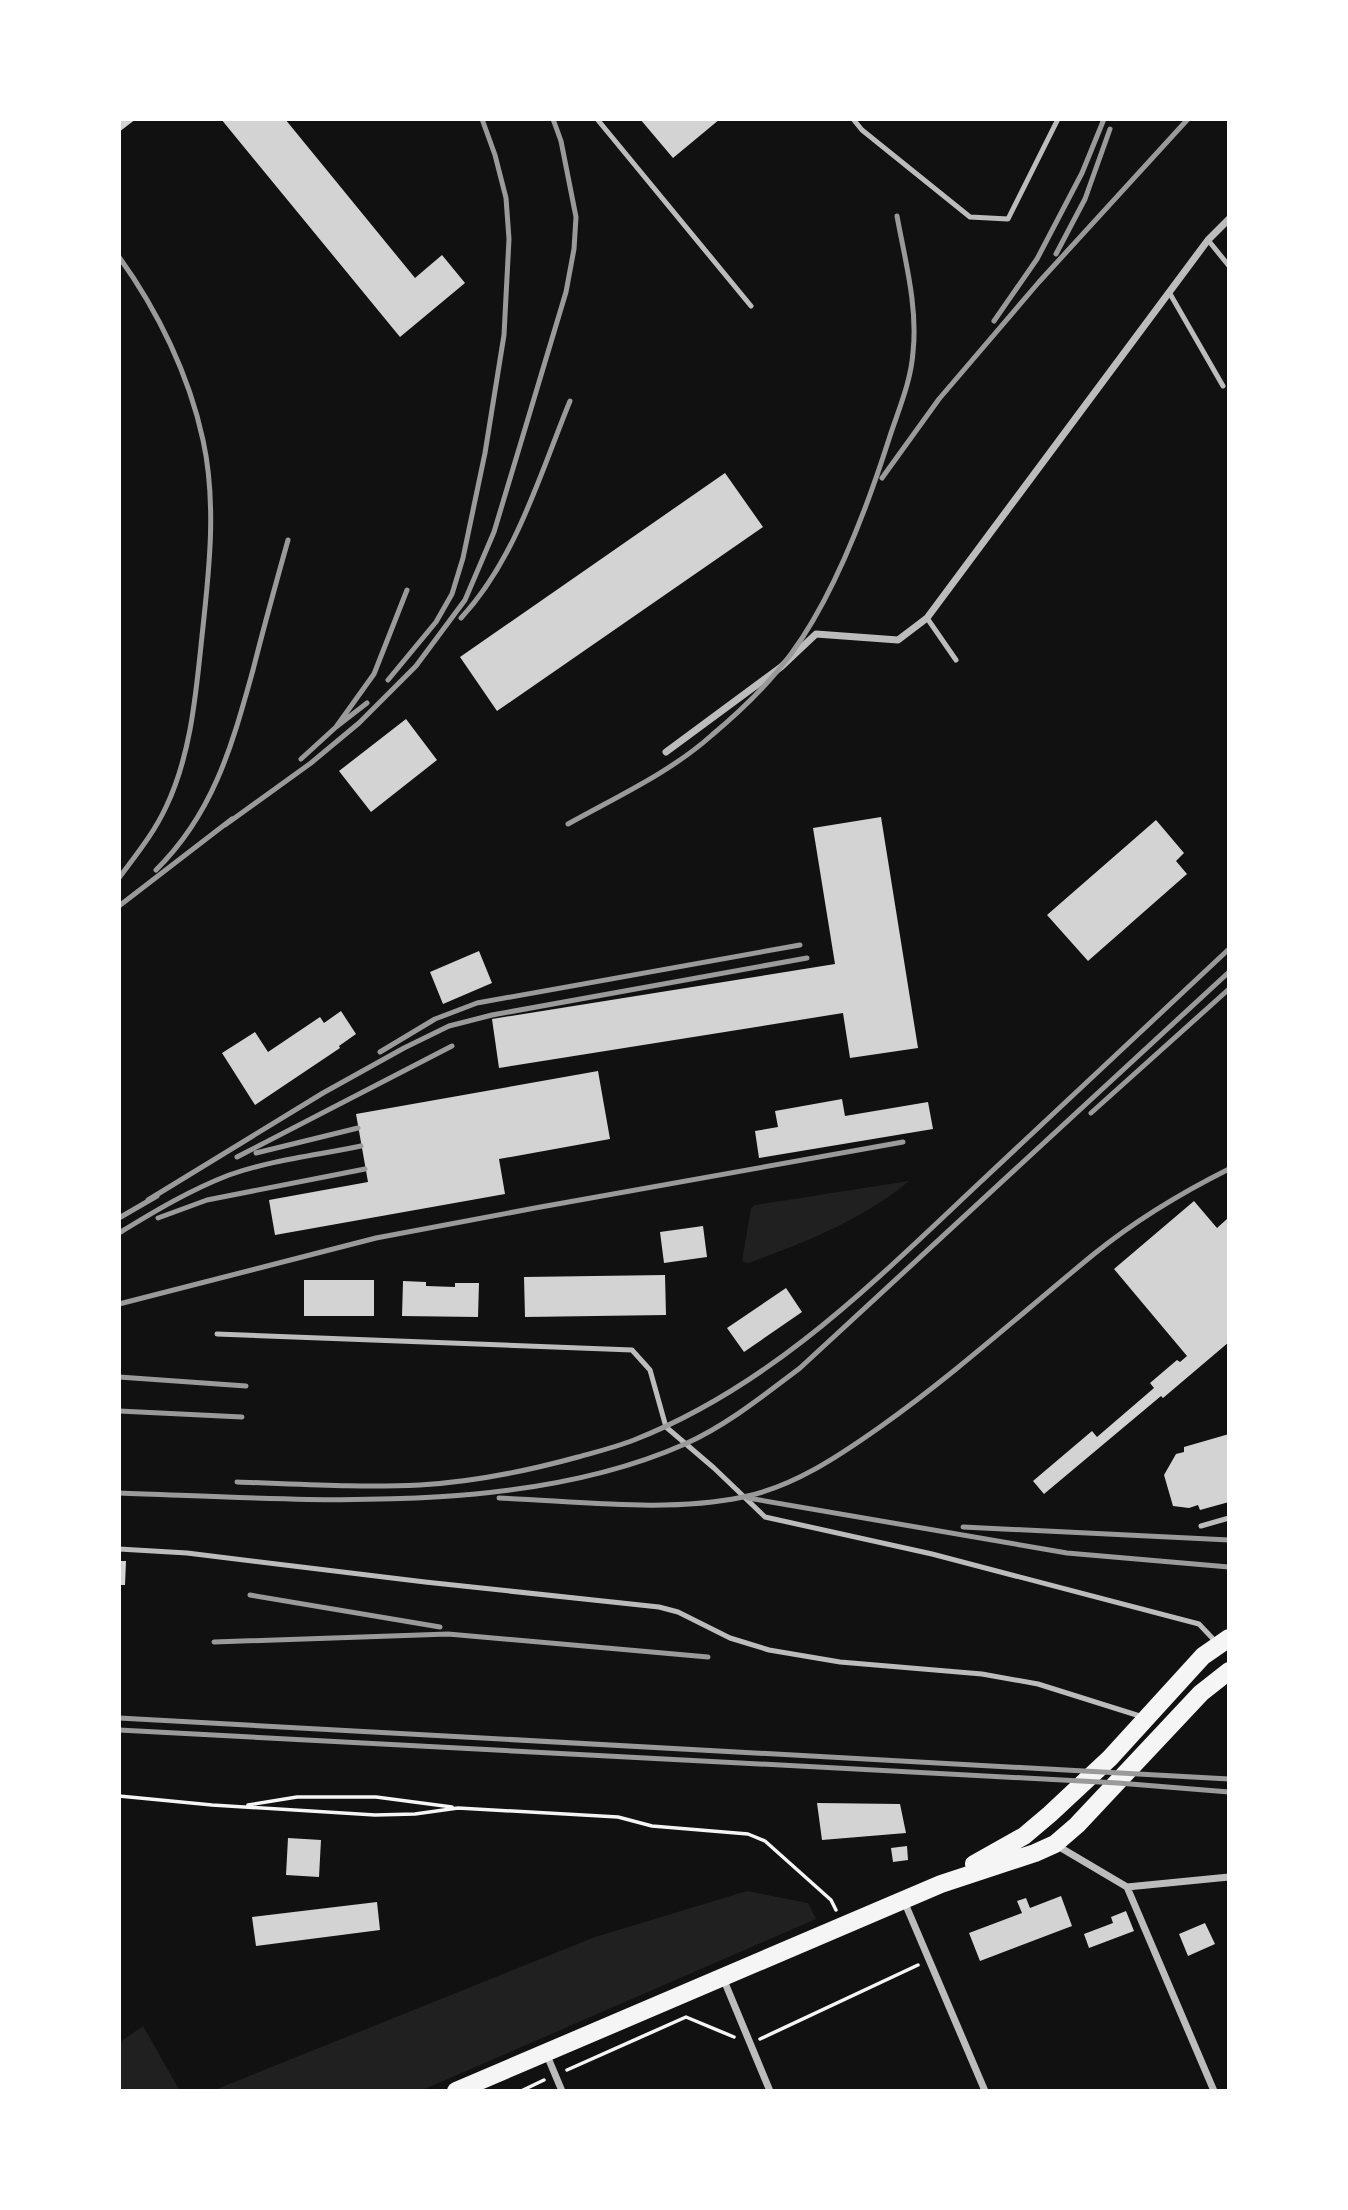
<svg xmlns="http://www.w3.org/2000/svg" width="1348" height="2210" viewBox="0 0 1348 2210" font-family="'Alegreya Sans',sans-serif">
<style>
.green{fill:#202020}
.building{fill:#d3d3d3}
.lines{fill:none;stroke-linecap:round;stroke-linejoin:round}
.path{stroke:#f5f5f5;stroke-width:3.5}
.service{stroke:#bcbcbc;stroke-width:5}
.minor{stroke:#bcbcbc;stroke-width:7}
.primary{stroke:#f5f5f5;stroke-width:18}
.rail{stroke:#9a9a9a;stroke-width:5}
</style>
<rect width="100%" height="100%" fill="#111"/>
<path class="green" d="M909 1181C864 1219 804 1243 748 1263L742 1261 751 1208 755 1205Z
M747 1891 808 1903 816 1919 420 2091H212L595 1937Z
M143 2026 180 2091H119V2043Z"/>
<path class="building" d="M119 119H136L119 132Z
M221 119H285L415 278 442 255 465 283 400 337Z
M640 119H720L673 158Z
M725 473 763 527 497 711 460 657Z
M406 719 437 760 371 812 339 771Z
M881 817 918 1048 850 1058 843 1013 499 1068 492 1019 835 964 813 828Z
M1156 820 1184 853 1176 861 1187 874 1088 961 1047 915Z
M479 951 492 983 443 1004 430 972Z
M341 1011 356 1034 339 1046 340 1048 255 1105 222 1053 255 1032 268 1052 320 1017 324 1023Z
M598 1071 610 1139 499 1159 505 1194 275 1235 269 1200 368 1182 356 1114Z
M842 1099 845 1116 928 1102 933 1129 759 1158 755 1131 778 1127 775 1111Z
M1194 1201 1217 1228 1227 1219 1229 1221V1342L1163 1398 1161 1396 1044 1494 1033 1481 1092 1431 1097 1437 1154 1388 1150 1383 1177 1360 1180 1362 1187 1356 1114 1269Z
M703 1226 707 1257 664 1263 660 1232Z
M665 1275 666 1315 525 1317 524 1277Z
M304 1280H374V1316H304Z
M403 1281 426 1282V1286L455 1287V1283H479L478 1317 402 1316Z
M786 1288 802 1312 744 1352 727 1328Z
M1229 1434V1502L1200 1510 1198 1505 1189 1508 1173 1506 1164 1475 1176 1454 1184 1452V1447Z
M119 1561H126L125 1585H119Z
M817 1803 900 1804 906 1833 822 1840Z
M288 1838 321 1840 319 1877 286 1875Z
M907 1846 908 1860 893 1862 891 1848Z
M1061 1896 1072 1926 980 1961 969 1933 1022 1913 1017 1901 1026 1898 1030 1908Z
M377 1902 380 1930 256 1946 252 1917Z
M1126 1911 1134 1931 1089 1948 1084 1934 1113 1923 1111 1917Z
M1205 1923 1215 1944 1188 1956 1179 1934Z"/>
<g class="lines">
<path class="path" d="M119 1796 212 1805 375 1815 415 1814 458 1808 618 1817 652 1826 748 1834 765 1841 831 1900 836 1910
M248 1805 297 1797H376L452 1807
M760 2039 918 1965
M567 2070 686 2017 734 2037
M521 2091 544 2080"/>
<path class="service" d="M597 119 751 306
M853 119 862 130 970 217 1008 219 1058 119
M1208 240 1229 266
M1169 292 1223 386
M927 618 956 660
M217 1334 632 1350 650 1370 666 1427 714 1468 765 1517 932 1554 1199 1624 1216 1642
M1201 1526 1229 1518
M119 1549 187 1553 425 1582 659 1607 678 1612 730 1638 769 1650 840 1662 982 1674 1038 1684 1143 1717"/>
<path class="minor" d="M666 752 781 667 816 634 898 640 927 618 1208 240 1229 219
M1056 1845 1127 1887 1214 2091
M1127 1887 1229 1877
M904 1901 985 2091
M723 1978 770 2091
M546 2053 562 2091"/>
<path class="primary" d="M974 1864 1024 1836 1050 1814 1110 1758 1203 1656 1229 1638
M456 2091 941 1884 1035 1853 1055 1844 1077 1825 1201 1693 1229 1671"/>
<path class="rail" d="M1056 254 1085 199 1110 129
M119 257C158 311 189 375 203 440 217 504 209 572 202 636 196 693 191 755 166 807 154 833 136 855 119 878
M994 321 1037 259 1082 173 1104 119
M882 478 939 399 1039 282 1188 119
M461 618C516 559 540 474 570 401
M388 680 436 622 452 594 463 558 485 453 504 335 509 239 506 198 495 155 482 119
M336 727 367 703
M301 759 336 727 374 674 407 590
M568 824C616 797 671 772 712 735 736 715 760 692 780 668 829 610 866 511 889 439 898 411 911 382 913 352 918 307 905 260 897 216
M225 825 311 763 359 723 416 666 465 600 494 532 566 292 574 249 576 217 561 141 553 119
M156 870C214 813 232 745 253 670 264 626 276 583 288 540
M119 906 232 819
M380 1052 435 1019 477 1003 800 945
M1091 1113 1229 989
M256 1153 358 1128
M237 1157 452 1046
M148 1200 323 1093 404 1048 449 1026 492 1015 807 958
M119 1218 157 1196
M158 1218 207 1200 365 1169
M119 1233C155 1211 190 1190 229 1175 271 1160 318 1155 361 1146
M119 1304 376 1238 535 1208 903 1142
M119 1377 246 1386
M119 1411 242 1417
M237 1482C298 1484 359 1488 420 1485 473 1482 527 1471 578 1457 596 1452 616 1447 634 1440 769 1387 870 1286 974 1188 1059 1108 1144 1029 1229 949
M119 1493C298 1499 518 1518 685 1444 727 1425 763 1396 800 1368L1229 972
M499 1498C576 1501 668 1513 743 1497 793 1487 839 1456 880 1427 955 1374 1023 1312 1094 1254 1136 1220 1181 1193 1229 1169
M748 1498 1067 1553 1229 1567
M963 1527 1229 1540
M250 1595 440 1627
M214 1642 448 1634 708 1657
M119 1718 1229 1779
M119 1730 1118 1783 1229 1792"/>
</g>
<rect width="1348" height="2210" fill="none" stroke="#ffffff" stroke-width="242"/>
</svg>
